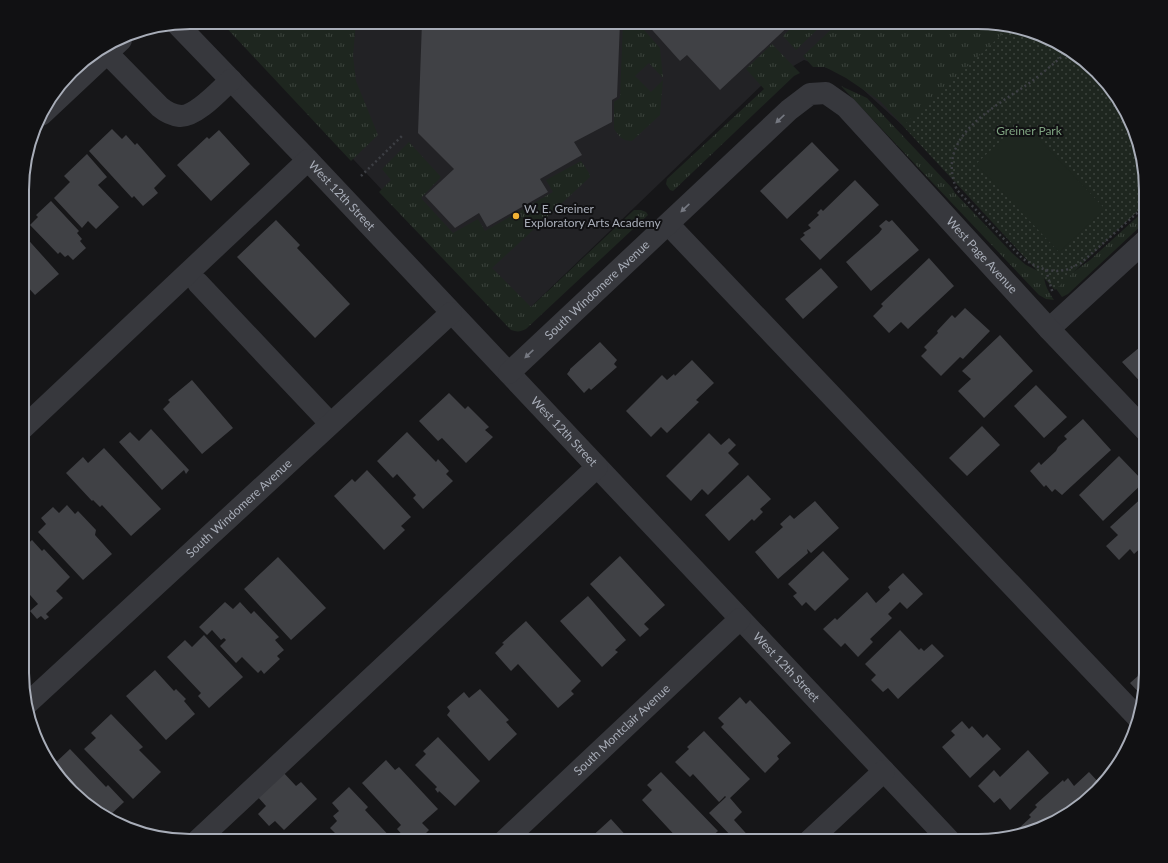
<svg xmlns="http://www.w3.org/2000/svg" width="1168" height="863" viewBox="0 0 1168 863" font-family="Lato,sans-serif">
<style>
.built{fill:#222225}
.grass{fill:url(#grass-tufts)}
.park{fill:url(#park-dots)}
.pitch{fill:#1e261f}
.building{fill:#404145}
.lines{fill:none;stroke-linecap:round;stroke-linejoin:round}
.path{stroke:#3d3f44;stroke-width:2.5;stroke-dasharray:2 3;stroke-linecap:butt}
.minor{stroke:#37383d;stroke-width:22}
.oneway{fill:#757881}
.poi-dot{fill:#f2b134;stroke:#111113;stroke-width:1.5}
.labels{text-anchor:middle;stroke-width:4;stroke-linejoin:round;paint-order:stroke}
.park-label{font-size:12px;fill:#7fa381;stroke:#111113}
.street-label{font-size:12px;fill:#a8adb8;stroke:#111113}
.poi-label{font-size:12px;fill:#a8adb8;stroke:#111113;text-anchor:start}
.rim{fill:none;stroke:#a8adb8;stroke-width:2}
</style>
<defs>
<pattern id="grass-tufts" width="24" height="20" patternUnits="userSpaceOnUse"><rect width="24" height="20" fill="#1e261f"/><path d="M3 7l-1-3M5 7V3M7 7l1-3M15 17l-1-3M17 17v-4M19 17l1-3" fill="none" stroke="#3c433d"/></pattern>
<pattern id="park-dots" width="8" height="8" patternUnits="userSpaceOnUse"><rect width="8" height="8" fill="#1e261f"/><path d="M2 2h.1M6 6h.1" fill="none" stroke="#3c433d" stroke-width="1.8" stroke-linecap="round"/></pattern>
</defs>
<rect width="100%" height="100%" fill="#161618"/>
<path class="built" d="M225 22H989L903 126 847 75 804 60 765 82 510 327Z"/>
<path class="grass" d="M221 22H356L353 56 356 81 378 135 351 161Z
M623 22H637L660 48 663 78 649 63 635 76 651 92 663 80 660 115 632 141C622 141 620 137 614 129V102L620 98Z
M797 22H825L796 50 783 36Z
M839 22H989L1042 35 949 175 880 101 846 78 825 67H813L803 56Z
M772 44 800 73 794 76 673 191 670 190 666 184 667 179 764 89 746 69Z
M841 86 867 98 952 188 955 193 1012 253 1026 265 1044 274C1044 284 1048 291 1054 300L1046 299 1039 295Z
M409 142 441 177 421 198 453 233 478 219 485 231 553 192 546 180 581 161 589 173 590 177 492 268 531 307 634 210H641L646 212 648 215 526 329C520 332 517 332 511 330L379 192 391 180 382 169Z
M1146 209V221L1068 294 1062 297 1054 286 1090 260Z"/>
<path class="park" d="M1010 27 1042 35 1089 64 1129 116 1146 190V203L1055 290 903 126Z"/>
<path class="pitch" d="M1022 121 1105 209 1059 252 976 164Z"/>
<path class="building" d="M422 22H620L617 97 612 100V122L574 142 582 155 540 179 548 192 487 227 479 213 455 228 425 196 454 169 418 133Z
M645 22H793L720 90 687 55 680 61Z
M112 129 122 139 126 135 135 145 137 143 166 176 154 188 158 193 143 206 134 196 132 198 89 151Z
M219 130 250 164 211 201 177 165 207 137 209 139Z
M812 142 839 170 787 219 760 191Z
M87 154 107 177 98 185 119 207 96 229 88 221 82 228 54 198 70 182 64 176Z
M855 180 879 205 820 260 800 239 805 235 803 233 811 228 808 225 819 215 817 213 821 209 823 211Z
M51 201 79 231 77 233 82 239 80 241 86 248 73 260 68 255 65 257 60 252 58 254 30 225 38 217 36 215Z
M276 220 300 245 297 248 350 304 315 338 237 257Z
M886 220 889 222 892 220 919 250 871 291 846 262 879 233 882 229 879 226Z
M23 234 59 274 35 295 23 282Z
M929 258 954 286 908 329 901 322 889 333 873 316 883 306 881 304Z
M821 268 838 287 803 319 785 299Z
M965 308 990 331 963 359 960 357 941 376 921 356 927 350 924 347 938 333 937 331 952 315 955 318Z
M1000 335 1033 371 984 418 958 391 971 379 962 371Z
M600 342 617 360 614 364 617 367 591 390 589 388 584 393 567 374 570 370V369Z
M1146 342V388L1122 362Z
M692 360 714 383 696 400 699 402 667 433 661 427 651 437 626 411 662 375 667 380 674 374 675 376Z
M192 380 233 428 202 454 163 409 170 402 168 400Z
M1036 385 1067 417 1044 438 1014 406Z
M449 393 465 409 468 406 489 427 485 430 493 437 466 463 442 438 438 441 419 421Z
M1083 419 1111 450 1062 495 1055 489 1052 492 1046 485 1044 487 1030 471 1039 462 1041 465 1056 451 1058 447 1067 439 1064 436Z
M982 426 1000 445 967 476 949 458Z
M151 429 189 470 186 474 184 470 162 490 119 442 130 432 139 441Z
M407 432 436 462 438 459 449 471 446 474 453 481 423 509 413 498 416 495 397 474 393 478 377 461Z
M709 433 721 445 729 438 736 445 728 453 739 464 708 495 702 489 691 501 666 476Z
M104 448 161 509 131 536 102 505 100 507 93 500 92 501 66 473 83 457 88 463Z
M1119 456 1144 482 1103 521 1079 495Z
M367 470 411 517 401 526 405 530 384 550 334 496 352 479 355 482Z
M748 475 771 499 760 509 763 512 754 521 752 519 729 541 705 515Z
M1146 494V543L1134 554 1130 549 1119 560 1106 546 1118 535 1110 527Z
M815 501 839 528 811 553 807 549 808 553 778 579 755 552 783 527 780 524 790 515 794 519Z
M67 505 75 514 78 511 96 530 95 535 112 554 83 580 38 532 46 524 41 518 53 507 59 513Z
M32 540 42 551 44 549 70 577 56 591 63 598 46 614 49 617 45 620 41 616 37 619 30 611 38 604 23 587V548Z
M823 551 849 579 815 611 806 602 802 606 793 596 797 593 788 584Z
M620 556 665 605 644 624 649 629 640 637 590 584Z
M278 557 326 608 291 640 244 589Z
M903 573 923 594 907 609 900 602 888 614 892 618 870 639 873 642 858 657 845 643 841 647 823 629 835 618 837 620 867 592 876 603 890 590 888 587Z
M588 596 626 640 615 650 618 652 602 667 560 621Z
M225 602 233 609 240 602 251 614 254 611 279 637 275 640 284 650 277 656 280 659 264 674 261 670 258 673 242 657 236 663 220 646 226 640 224 638 221 640 212 630 207 635 199 627Z
M526 621 581 681 571 691 574 694 558 708 518 664 511 671 495 653 504 644 502 643Z
M900 630 919 650 921 648 924 651 932 644 944 656 898 699 888 688 883 692 871 680 876 675 865 664Z
M204 635 243 677 209 708 198 696 201 693 167 657 185 640 192 647Z
M1146 669V684L1143 697 1130 683Z
M155 670 174 691 176 689 186 699 184 701 195 714 166 740 126 696Z
M480 689 509 720 506 722 517 734 489 761 447 715 450 711 447 707 464 692 469 698Z
M740 697 746 704 750 700 791 743 777 756 779 759 765 773 721 727 724 724 718 718Z
M111 714 143 747 139 750 161 772 133 799 84 749 96 738 91 733Z
M962 721 969 729 972 726 983 738 987 734 1001 749 970 778 942 747 955 735 951 731Z
M704 731 750 779 730 798 742 812 734 820 753 841H736L709 813 726 797 725 796 719 802 693 774 690 777 675 762 689 749 687 747Z
M438 737 480 781 455 806 439 791 438 793 435 789 437 787 415 765 426 754 423 751Z
M70 749 106 787 108 785 124 802 108 817 79 799 53 765Z
M1028 750 1049 773 1010 810 1000 798 994 803 978 786 994 770 1000 777Z
M386 760 395 770 399 767 438 809 422 823 429 830 418 841H408L397 829 401 825 362 783Z
M282 771 296 786 301 782 317 799 284 830 275 821 269 826 258 814 266 806 256 795Z
M661 772 718 831 707 841H702L699 837 695 841H680L642 800 652 790 647 785Z
M1089 772 1102 786 1052 824 1020 831 1018 829 1031 817 1029 815 1037 807 1035 805 1063 780 1064 782 1068 778 1074 786Z
M349 787 368 807 365 810 394 841H343L330 828 337 821 333 816 339 811 332 803Z
M611 819 630 840 633 837 636 841H590L589 839Z"/>
<g class="lines">
<path class="path" d="M1069 51C1055 62 1042 74 1028 84 992 109 934 138 957 190L1023 259 1036 266 1046 270 1057 271 1066 270 1081 263 1146 205
M361 176 403 135
M1046 270 1053 294"/>
<g class="minor">
<path id="s1" d="M177 24 308 160 950 841"/>
<path d="M107 53 160 107C166 112 172 115 180 116 196 117 220 90 231 80"/>
<path d="M41 115 121 40"/>
<path d="M668 224 1138 718"/>
<path d="M198 283 330 423"/>
<path d="M1049 329 1146 240"/>
<path id="s2" d="M509 373 789 110 810 94 826 93 846 107 1049 329 1146 431"/>
<path d="M23 428 308 160"/>
<path id="s3" d="M28 703 451 313"/>
<path d="M197 841 597 467"/>
<path id="s4" d="M504 841 740 619"/>
<path d="M809 841 884 771"/>
</g>
</g>
<defs><path id="oneway-solid" d="M-6-.8H1V-3.2L6.5 0L1 3.2V.8H-6Z"/></defs>
<g class="oneway">
<use href="#oneway-solid" transform="translate(780 119) rotate(137)"/>
<use href="#oneway-solid" transform="translate(685 208) rotate(137)"/>
<use href="#oneway-solid" transform="translate(529 354) rotate(137)"/>
</g>
<circle class="poi-dot" cx="516" cy="216" r="4"/>
<g class="labels">
<g class="park-label">
<text x="1029" y="135">Greiner Park</text>
</g>
<g class="street-label">
<text dy="4" stroke="none"><textPath href="#s1" startOffset="238">West 12th Street</textPath></text>
<text dy="4" stroke="none"><textPath href="#s2" startOffset="652">West Page Avenue</textPath></text>
<text dy="4" stroke="none"><textPath href="#s2" startOffset="121">South Windomere Avenue</textPath></text>
<text dy="4" stroke="none"><textPath href="#s1" startOffset="562">West 12th Street</textPath></text>
<text dy="4" stroke="none"><textPath href="#s3" startOffset="287">South Windomere Avenue</textPath></text>
<text dy="4" stroke="none"><textPath href="#s1" startOffset="886">West 12th Street</textPath></text>
<text dy="4" stroke="none"><textPath href="#s4" startOffset="162">South Montclair Avenue</textPath></text>
</g>
<g class="poi-label">
<text x="524" y="213">W. E. Greiner<tspan x="524" dy="14">Exploratory Arts Academy</tspan></text>
</g>
</g>
<path d="M0 0H1168V863H0ZM190 29H978A161 161 0 0 1 1139 190V673A161 161 0 0 1 978 834H190A161 161 0 0 1 29 673V190A161 161 0 0 1 190 29Z" fill="#111113" fill-rule="evenodd"/>
<path class="rim" d="M190 29H978A161 161 0 0 1 1139 190V673A161 161 0 0 1 978 834H190A161 161 0 0 1 29 673V190A161 161 0 0 1 190 29Z"/>
</svg>
